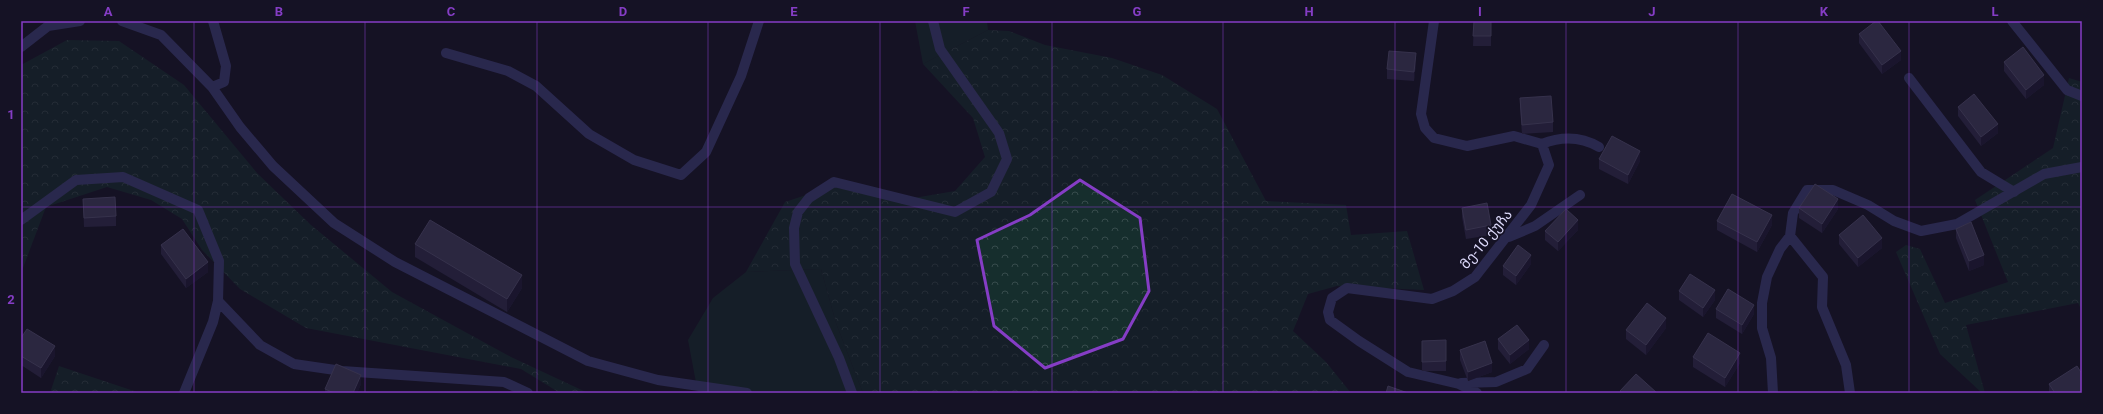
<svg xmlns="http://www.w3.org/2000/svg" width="2103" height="414" viewBox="0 0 2103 414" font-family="Roboto,'Noto Sans Georgian',sans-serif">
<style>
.grass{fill:#162e2d}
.forest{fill:url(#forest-crowns)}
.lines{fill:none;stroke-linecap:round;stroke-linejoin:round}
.minor{stroke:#42437f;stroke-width:10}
.wall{fill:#332d51}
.shaded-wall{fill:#1f1a38}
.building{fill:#454063;stroke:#5d587b}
.marked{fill:none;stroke:#853dc5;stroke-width:3;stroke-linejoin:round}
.grid{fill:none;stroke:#853dc5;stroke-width:1;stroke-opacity:0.55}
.labels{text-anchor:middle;stroke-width:3.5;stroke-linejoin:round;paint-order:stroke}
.street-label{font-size:14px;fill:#dddafb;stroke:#151225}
.neatline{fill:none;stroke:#853dc5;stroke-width:1.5}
.grid-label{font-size:13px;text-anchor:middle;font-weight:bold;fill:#853dc5}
</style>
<defs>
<pattern id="forest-crowns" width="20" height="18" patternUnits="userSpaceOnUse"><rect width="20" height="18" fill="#162e2d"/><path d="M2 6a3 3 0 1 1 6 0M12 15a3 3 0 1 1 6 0" fill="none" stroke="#374c4c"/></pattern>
</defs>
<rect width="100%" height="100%" fill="#151225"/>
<path class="grass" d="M915 21H987L988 30 923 64Z
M821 269 836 323 863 393H698L688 340 713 298 746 272Z"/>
<path class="forest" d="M988 30 1009 31 1045 45 1112 58 1162 75 1217 109 1266 201 1346 205 1351 235 1407 231 1424 290 1337 286 1308 294 1293 331 1326 362 1351 393H863L836 323 821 269 746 272 785 202 842 183 902 200 955 191 985 157 973 118 923 64Z
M67 40 119 41 184 85 257 173 311 225 392 292 511 357 588 393H560L521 369 306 328 240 289 202 250 182 219 151 200 107 187 46 207 21 273V65Z
M2069 78 2082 82V311L2078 303 1966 325 1985 393H1982L1940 354 1896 252 1906 245 1920 249 1945 303 2008 282 1975 200 2053 148Z
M59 366 140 393H50Z"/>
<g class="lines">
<path class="minor" d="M122 21 161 35 212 87 224 82 226 66 213 21
M1434 21 1421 114 1425 128 1434 138 1467 146 1514 136 1542 144 1549 165 1531 205 1475 277 1453 291 1432 299 1347 288 1332 298 1328 312 1330 320 1359 341 1408 372 1459 384 1477 393
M2012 21 2067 90 2082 96
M21 47 48 26 80 21
M446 53 508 71 536 86 589 134 634 160 681 175 706 152 741 76 759 21
M1909 78 1981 172 2014 192
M212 87 240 127 273 166 334 223 395 262 588 361 658 380 747 393
M1542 144C1562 136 1580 136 1599 147
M21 220 76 180 123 177 198 210 219 261 218 301 213 322 184 393
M1790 236 1823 277 1822 307 1846 365 1850 393
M1509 237 1535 226 1580 195
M218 301 260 345 294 364 342 371 504 382 528 393
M1461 383 1496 382 1527 369 1544 345
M852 393 839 358 795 264 794 228 798 212 809 198 834 182 955 212 991 192 1007 159 999 133 940 49 933 21
M1773 393 1771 358 1762 328V303L1767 277 1780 249 1790 236 1793 213 1807 190H1833L1868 205 1894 221 1921 231 1957 224 2044 174 2082 167"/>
</g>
<path class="wall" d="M1474 21H1491V46H1473Z
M1859 34 1901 60 1882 74 1859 43Z
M2004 62 2044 85 2026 99 2004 71Z
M1416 63 1414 81 1387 79V69Z
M1520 98 1553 122V132L1522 134 1520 108Z
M1958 107 1998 133 1981 146 1958 116Z
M1599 159 1640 161 1628 184 1599 169Z
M83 199 116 216V226L84 227Z
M1462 208 1491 225V235L1466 239 1462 217Z
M1799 208 1838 209 1822 233 1799 218Z
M1717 221 1772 225 1757 252 1717 230Z
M1956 229 1984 265 1969 271 1956 238Z
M1578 230 1558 251 1545 240V231Z
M1839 235 1882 248 1858 267 1839 244Z
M415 244 522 288 507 312 415 257Z
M161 245 208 272 186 288 161 254Z
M1531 264 1516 285 1503 275V266Z
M1679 291 1715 300 1703 317 1679 300Z
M1716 309 1754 314 1742 334 1716 318Z
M1666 328 1646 355 1626 339V330Z
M21 338 55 356 41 378 21 365Z
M1498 339 1529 349 1510 364 1498 349Z
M1446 340V371H1422V341Z
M1460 350 1492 372 1468 381 1460 360Z
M1693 357 1740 363 1725 387 1693 367Z
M361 384 357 393H325V389Z
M2049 384 2082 393H2049Z"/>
<path class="shaded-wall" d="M1901 51V60L1882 74V65Z
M1416 53V63L1414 81V72Z
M2044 75V85L2026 99V90Z
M1998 124V133L1981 146V137Z
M1640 151V161L1628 184V175Z
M1838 199V209L1822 233V224Z
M1772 215V225L1757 252V242Z
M1578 220V230L1558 251V242Z
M1882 238V248L1858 267V258Z
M1531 255V264L1516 285V276Z
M1984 255V265L1969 271V261Z
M208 262V272L186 288V279Z
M522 275V288L507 312V299Z
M1715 290V300L1703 317V308Z
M1754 305V314L1742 334V325Z
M1666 318V328L1646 355V345Z
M1529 340V349L1510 364V355Z
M55 346V356L41 378V368Z
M1740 353V363L1725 387V378Z
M1492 363V372L1468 381V372Z
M361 375V384L357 393H353Z"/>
<path class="building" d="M1474 21H1491V36H1473Z
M1876 21H1878L1901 51 1882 65 1859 34Z
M2023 47 2044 75 2026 90 2004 62Z
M1389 51 1416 53 1414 72 1387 69Z
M1974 94 1998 124 1981 137 1958 107Z
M1551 96 1553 122 1522 125 1520 98Z
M1612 136 1640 151 1628 175 1599 159Z
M1815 184 1838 199 1822 224 1799 208Z
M1732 194 1772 215 1757 242 1717 221Z
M115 197 116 216 84 218 83 199Z
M1487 203 1491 225 1466 230 1462 208Z
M1566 209 1578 220 1558 242 1545 231Z
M1863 215 1882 238 1858 258 1839 235Z
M430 220 522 275 507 299 415 244Z
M1971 222 1984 255 1969 261 1956 229Z
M183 229 208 262 186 279 161 245Z
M1518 245 1531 255 1516 276 1503 266Z
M1690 274 1715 290 1703 308 1679 291Z
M1728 289 1754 305 1742 325 1716 309Z
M1647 303 1666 318 1646 345 1626 330Z
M1517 325 1529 340 1510 355 1498 339Z
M27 329 55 346 41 368 21 356V338Z
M1708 333 1740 353 1725 378 1693 357Z
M1446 340V361L1422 362V341Z
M1485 341 1492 363 1468 372 1460 350Z
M336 364 361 375 353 393H334L325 389Z
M2077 366 2082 374V393H2055L2049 384Z
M1636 374 1657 393H1622L1620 391Z
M1388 386 1408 393H1386Z"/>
<path d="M0 0H2103V414H0ZM1080 180 1140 218 1149 291 1123 339 1045 368 994 326 977 240 1030 215Z" fill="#151225" fill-opacity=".55" fill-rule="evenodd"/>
<path class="marked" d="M1080 180 1140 218 1149 291 1123 339 1045 368 994 326 977 240 1030 215Z"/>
<path class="grid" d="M194 21V393M365 21V393M537 21V393M708 21V393M880 21V393M1052 21V393M1223 21V393M1395 21V393M1566 21V393M1738 21V393M1909 21V393M21 207H2082"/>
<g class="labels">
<g class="street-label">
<text transform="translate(1486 239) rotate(-50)" y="5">მე-10 ქუჩა</text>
</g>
</g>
<rect width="2103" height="414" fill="none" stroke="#151225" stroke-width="44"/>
<rect x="22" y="22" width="2059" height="370" class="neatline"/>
<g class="grid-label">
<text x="108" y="16">A</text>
<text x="279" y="16">B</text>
<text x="451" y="16">C</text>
<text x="623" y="16">D</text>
<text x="794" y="16">E</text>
<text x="966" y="16">F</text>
<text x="1137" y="16">G</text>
<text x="1309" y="16">H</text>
<text x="1480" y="16">I</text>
<text x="1652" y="16">J</text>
<text x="1824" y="16">K</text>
<text x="1995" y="16">L</text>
<text x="11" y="119">1</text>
<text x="11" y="304">2</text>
</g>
</svg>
